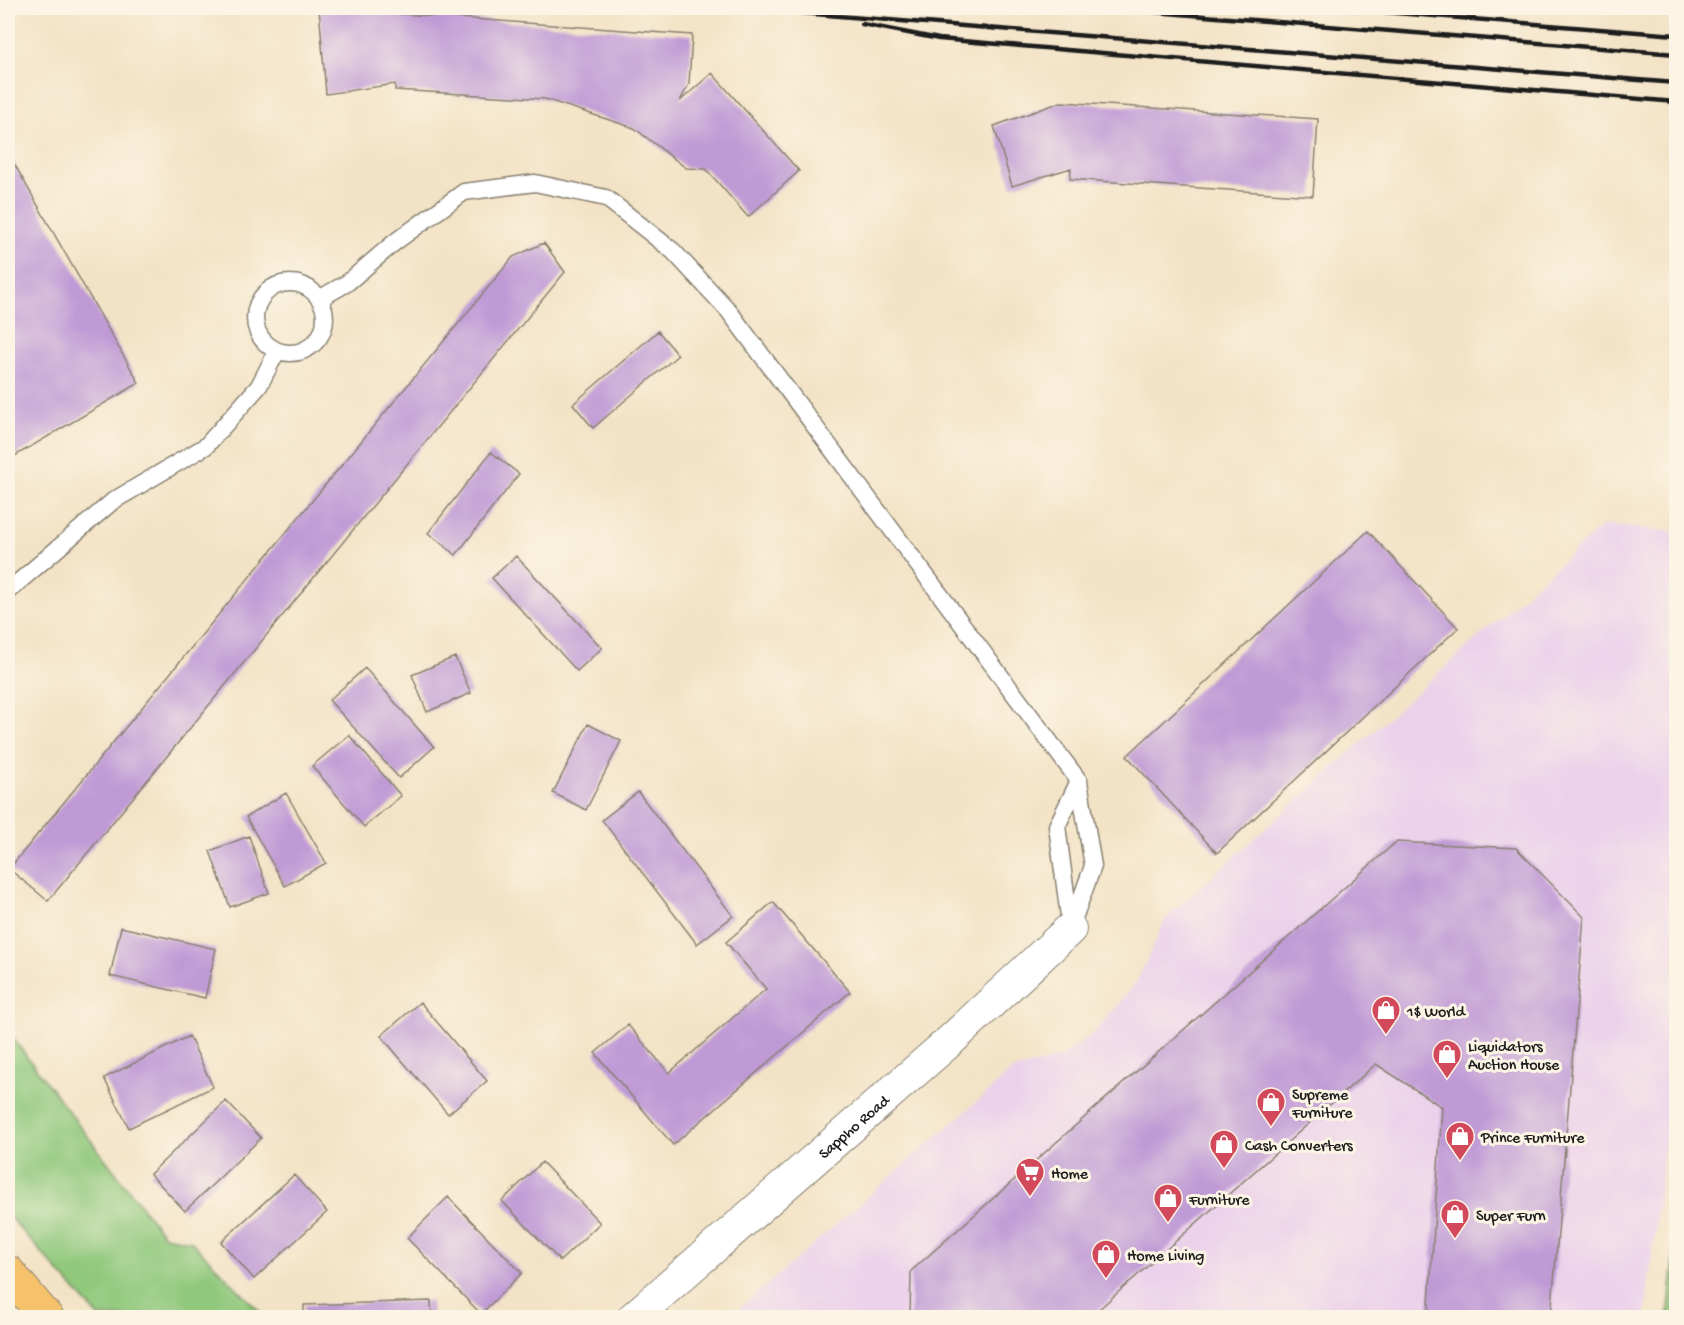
<svg xmlns="http://www.w3.org/2000/svg" width="1684" height="1325" viewBox="0 0 1684 1325" font-family="'Gochi Hand',sans-serif">
<style>
.built{fill:#ecd1ea}
.green{fill:#90c87c;stroke:#56724c;stroke-width:1.5}
.building{fill:#bf9ad5}
.lines{fill:none;stroke-linecap:round;stroke-linejoin:round}
.lane-casing{stroke:#888071;stroke-width:19}
.street-casing{stroke:#888071;stroke-width:34}
.highway-casing{stroke:#888071;stroke-width:35}
.lane{stroke:#fff;stroke-width:16}
.street{stroke:#fff;stroke-width:32}
.highway{stroke:#f5c16b;stroke-width:33}
.rail{stroke:#1c1c1c;stroke-width:4.5}
.labels{text-anchor:middle;stroke-width:6;stroke-linejoin:round;paint-order:stroke}
.poi-label{font-size:16px;fill:#1c1c1c;stroke:#fcf5e5;text-anchor:start}
.street-label{font-size:16px;fill:#1c1c1c;stroke:#fcf5e5}
</style>
<rect width="100%" height="100%" fill="#fcf5e5"/>
<filter id="ink" filterUnits="userSpaceOnUse"><feTurbulence type="fractalNoise" baseFrequency=".0167" numOctaves="2"/><feDisplacementMap in="SourceGraphic" scale="12" xChannelSelector="R" yChannelSelector="G"/><feConvolveMatrix kernelMatrix="1 2 1 2 8 2 1 2 1" color-interpolation-filters="sRGB"/></filter>
<filter id="wash" filterUnits="userSpaceOnUse"><feTurbulence type="fractalNoise" baseFrequency=".008" numOctaves="4" result="noise"/><feDisplacementMap in="SourceGraphic" scale="24" xChannelSelector="R" yChannelSelector="G"/><feGaussianBlur stdDeviation="1.35" result="paint"/><feColorMatrix in="noise" values="0 0 0 0 0 0 0 0 0 0 0 0 0 0 0 0 0 1.4 0 .05"/><feComposite in="paint" operator="in"/></filter>
<g filter="url(#wash)">
<rect width="100%" height="100%" fill="#f3e3c6"/>
<path class="built" d="M1603 525 1676 532V1044L1645 1317 729 1318 1013 1070 1060 1058 1094 1033 1137 981 1166 918Z"/>
<path class="green" d="M8 1032 164 1236 191 1241 265 1317H99L8 1215Z
M1676 1239V1317H1668Z"/>
<g id="blocks">
<path class="building" d="M319 8 692 35 689 84 680 101 712 73 799 171 748 217 706 169 686 168 634 128 545 99 395 90V84L326 94Z
M1061 102 1318 119 1313 196 1070 179 1071 168 1012 186 994 126Z
M8 153 139 383 8 460Z
M544 243 565 272 48 901 9 869 513 257Z
M658 331 678 355 593 428 573 404Z
M491 452 519 474 456 555 428 533Z
M1368 531 1458 628 1217 853 1127 756Z
M516 556 602 648 577 671 492 578Z
M455 657 471 693 427 712 412 675Z
M365 668 434 747 399 778 329 700Z
M588 724 621 741 586 810 553 793Z
M349 735 401 796 364 827 312 766Z
M638 792 733 916 697 944 602 820Z
M286 793 326 863 285 886 246 817Z
M249 836 269 893 230 907 210 851Z
M1396 842 1516 848 1584 917 1551 1318H1428L1442 1107 1376 1064 1089 1318H910L911 1271Z
M773 902 850 992 673 1145 595 1053 628 1025 669 1073 766 989 726 942Z
M121 927 216 949 205 998 110 976Z
M420 1002 487 1081 448 1114 381 1036Z
M189 1036 213 1087 129 1128 104 1078Z
M226 1101 261 1138 185 1211 150 1174Z
M542 1162 600 1223 560 1261 502 1201Z
M294 1175 327 1212 254 1279 221 1242Z
M448 1197 522 1273 481 1314 407 1238Z
M431 1301 432 1318H304V1305Z"/>
</g>
</g>
<g filter="url(#ink)">
<use href="#blocks" fill-opacity="0" stroke="#888071" stroke-width="1.5"/>
<g class="lines">
<g class="lane-casing">
<path id="lane" d="M255 318a35 35 0 1 1 70 0a35 35 0 1 1-70 0Z
M319 299 347 283 395 242 464 192 535 183 606 198 673 251 728 310 1079 781 1093 866 1070 929
M8 591 113 501 206 446 259 386 277 351
M1070 924 1057 826 1079 781"/>
</g>
<g class="street-casing">
<g id="street">
<path id="s1" d="M633 1318 951 1040 1070 929"/>
</g>
</g>
<g class="highway-casing">
<path id="highway" d="M8 1272 47 1318"/>
</g>
<use href="#lane" class="lane"/>
<use href="#street" class="street"/>
<use href="#highway" class="highway"/>
<path class="rail" d="M738 8 1676 83
M1104 8 1676 54
M1332 8 1676 35
M862 24 939 39 1676 102"/>
</g>
</g>
<defs>
<g id="shop-pin" transform="scale(1.5)"><path d="M0 17L-7.5 6A9.5 9.5 0 1 1 7.5 6Z" fill="#d1495b" stroke="#fcf5e5"/><path d="M-5-2.5h2.3a2.7 3.5 0 0 1 5.4 0H5L5.5 6h-11ZM-1.5-2.5h3a1.5 2.3 0 0 0-3 0Z" fill="#fff"/></g>
<g id="supermarket-pin" transform="scale(1.5)"><path d="M0 17L-7.5 6A9.5 9.5 0 1 1 7.5 6Z" fill="#d1495b" stroke="#fcf5e5"/><path d="M-6-5.5h2.5l.6 2H6L4.5 2H-2.5L-4.4-4H-6ZM-1.5 3.2a1.3 1.3 0 1 0 .1 0ZM3 3.2a1.3 1.3 0 1 0 .1 0Z" fill="#fff"/></g>
</defs>
<g fill-rule="evenodd">
<use href="#shop-pin" x="1386" y="1010"/>
<use href="#shop-pin" x="1447" y="1054"/>
<use href="#shop-pin" x="1271" y="1102"/>
<use href="#shop-pin" x="1460" y="1136"/>
<use href="#shop-pin" x="1224" y="1144"/>
<use href="#supermarket-pin" x="1030" y="1172"/>
<use href="#shop-pin" x="1168" y="1198"/>
<use href="#shop-pin" x="1455" y="1214"/>
<use href="#shop-pin" x="1106" y="1254"/>
</g>
<g class="labels">
<g class="poi-label">
<text x="1407" y="1016">1$ World</text>
<text x="1468" y="1051">Liquidators<tspan x="1468" dy="18">Auction House</tspan></text>
<text x="1292" y="1099">Supreme<tspan x="1292" dy="18">Furniture</tspan></text>
<text x="1481" y="1142">Prince Furniture</text>
<text x="1245" y="1150">Cash Converters</text>
<text x="1051" y="1178">Home</text>
<text x="1189" y="1204">Furniture</text>
<text x="1476" y="1220">Super Furn</text>
<text x="1127" y="1260">Home Living</text>
</g>
<g class="street-label">
<text dy="6" stroke="none"><textPath href="#s1" startOffset="292">Sappho Road</textPath></text>
</g>
</g>
<rect width="1684" height="1325" fill="none" stroke="#fcf5e5" stroke-width="30"/>
</svg>
